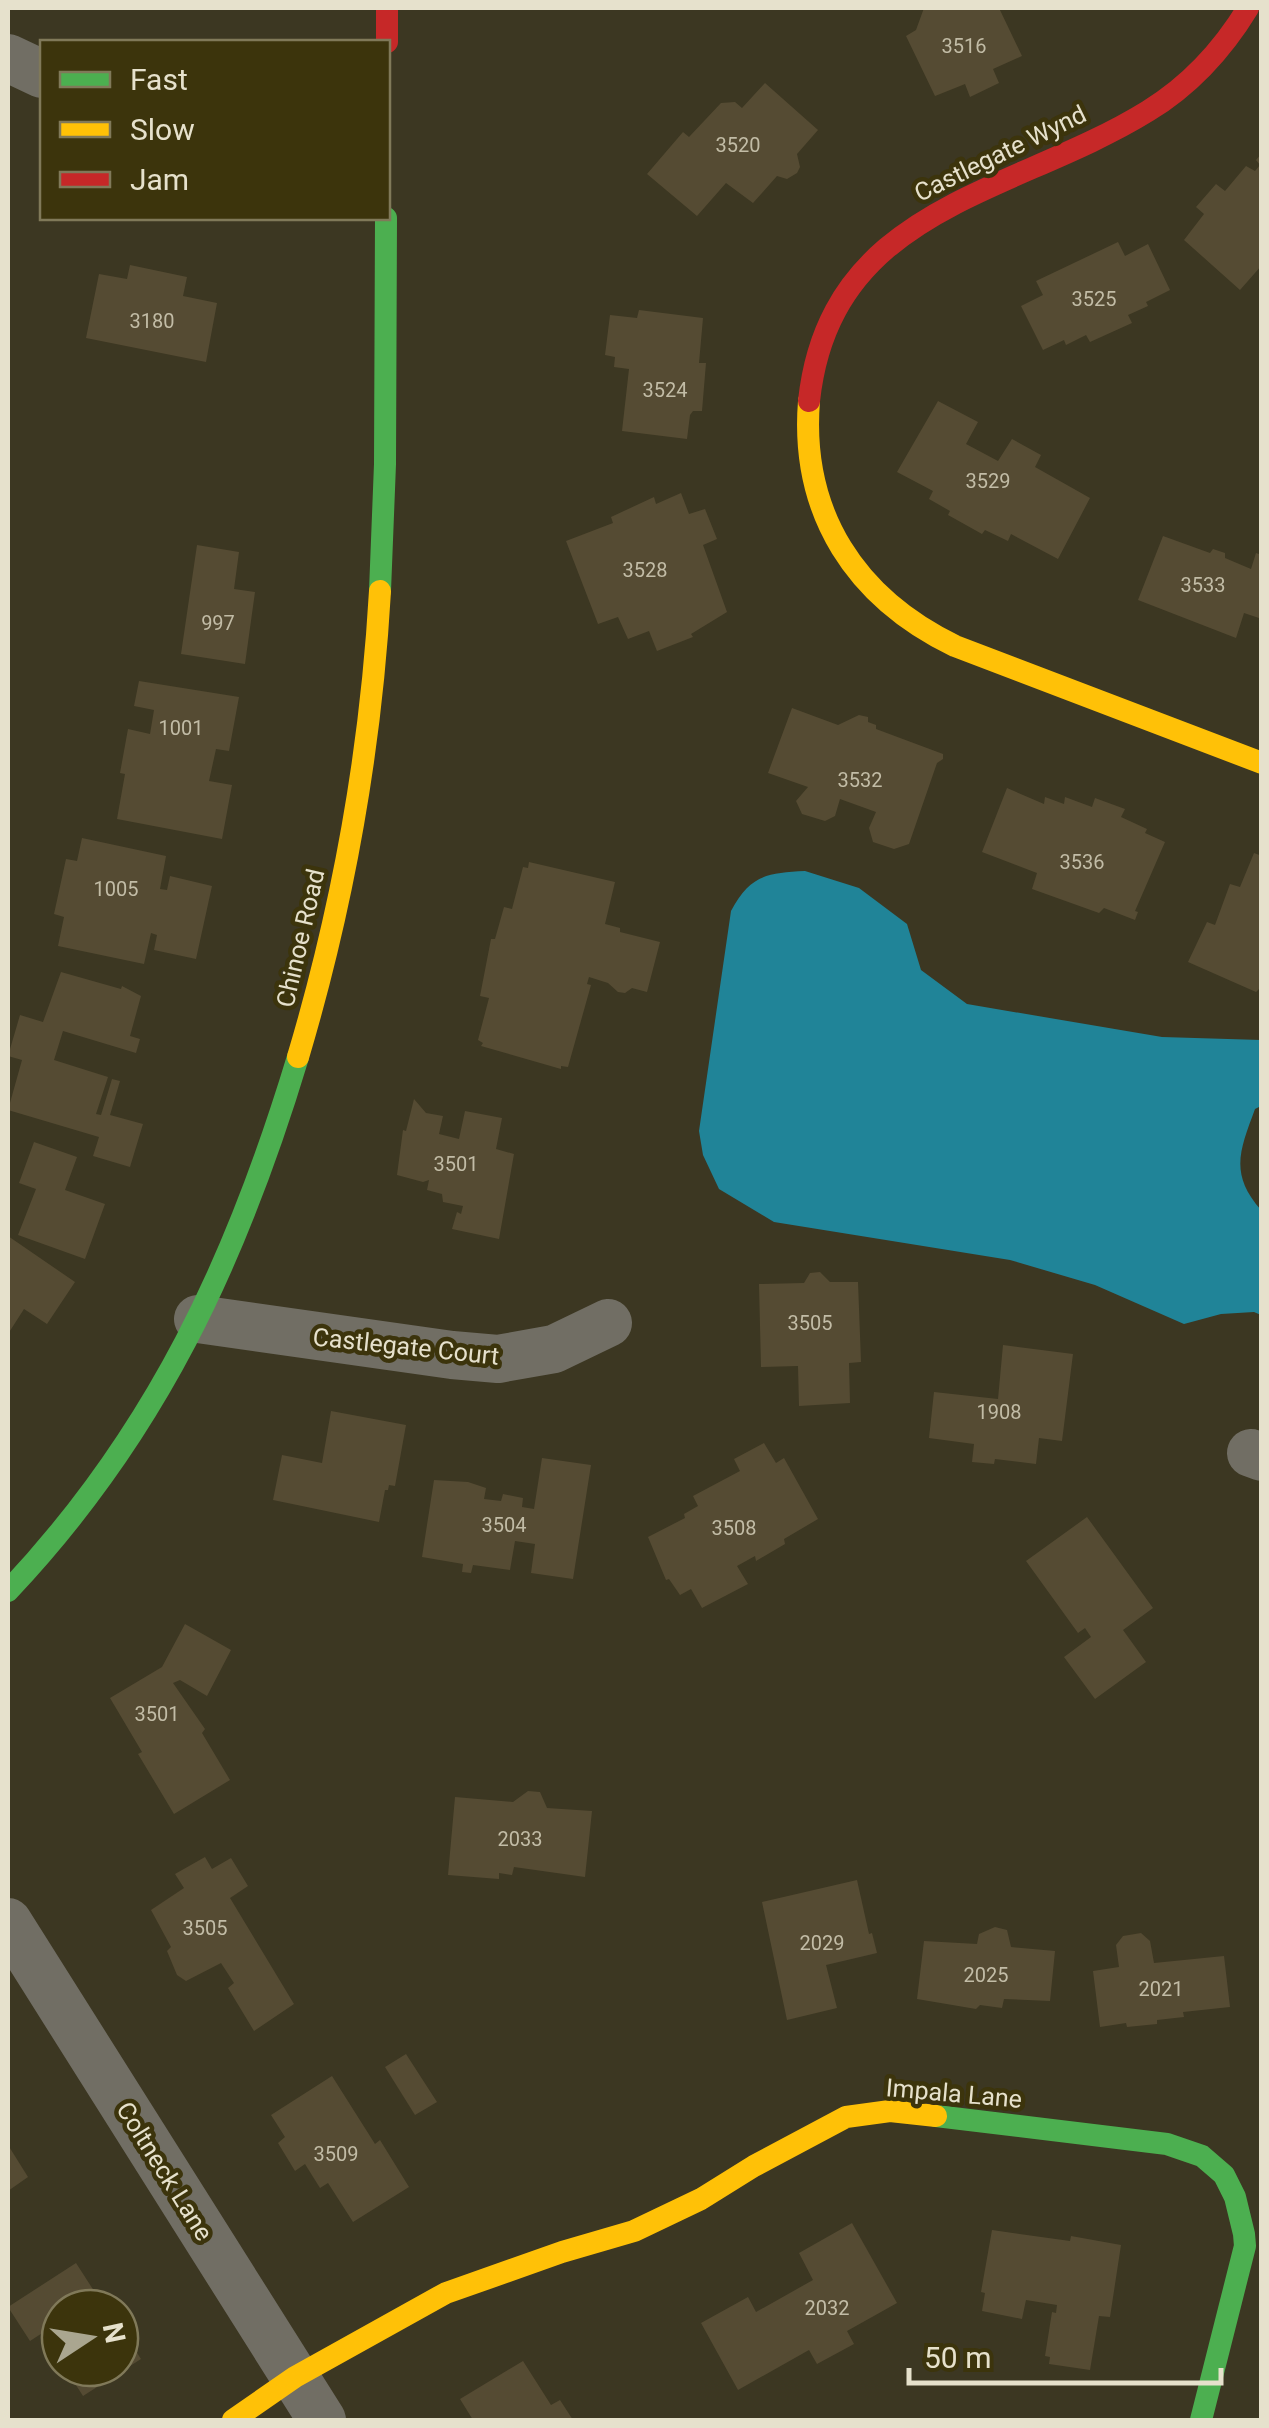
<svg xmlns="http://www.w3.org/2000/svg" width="1269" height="2428" viewBox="0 0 1269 2428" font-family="Roboto,sans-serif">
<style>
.water{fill:#208498}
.building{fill:#554b33}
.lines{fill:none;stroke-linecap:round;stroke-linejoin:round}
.street{stroke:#716e64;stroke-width:48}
.fast{stroke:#4caf50;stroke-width:22}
.slow{stroke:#ffc107;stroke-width:22}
.jam{stroke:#c62828;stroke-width:22}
.labels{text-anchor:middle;stroke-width:9;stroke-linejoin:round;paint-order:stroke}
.number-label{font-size:20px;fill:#c2bca6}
.street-label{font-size:25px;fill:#e6e1cc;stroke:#3c340c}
</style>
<rect width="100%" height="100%" fill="#3c3722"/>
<path class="water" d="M805 871 859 888 907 924 921 970 967 1004 1162 1037 1261 1040V1106L1255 1109C1240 1150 1229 1174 1261 1210V1315L1254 1312 1221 1314 1184 1324 1095 1285 1010 1260 774 1222 719 1189 703 1155 699 1131 731 911C750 875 767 873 805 871Z"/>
<path class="building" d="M924 8H999L1022 56 993 69 999 83 970 97 965 84 935 96 906 36 916 30Z
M765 83 818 130 797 154 800 167 797 173 787 179 777 176 753 203 726 183 697 216 647 174 683 132 689 137 721 103 735 102 742 108Z
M1262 153V265L1240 290 1184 240 1204 214 1196 207 1216 184 1225 191 1246 166 1255 171 1260 165 1256 160Z
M1118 242 1125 256 1148 244 1170 290 1146 302 1148 306 1128 315 1132 323 1090 342 1086 335 1066 345 1064 340 1043 350 1021 306 1043 295 1036 281Z
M130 265 187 277 183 296 217 303 206 362 86 338 99 274 127 279Z
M639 310 703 318 699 363H706L702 411H693L690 415 687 439 622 431 629 369 614 367 615 357 605 355 610 315 637 318Z
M938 401 978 422 966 444 998 461 1012 439 1041 455 1035 467 1090 498 1058 559 1011 534 1008 541 985 530 982 534 948 515 950 511 929 499 933 491 897 472Z
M681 493 689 514 705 509 717 539 703 545 727 612 691 634 693 637 657 651 649 631 628 639 618 617 598 624 566 541 613 523 611 517 654 497 656 504Z
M1163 536 1210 553 1213 549 1225 553V558L1251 569 1256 553 1262 555V619L1244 613 1236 638 1138 600Z
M197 545 239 552 234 589 255 592 245 664 181 654Z
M139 681 239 697 229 751 216 749 209 781 232 785 222 839 117 819 125 774 120 773 128 729 150 734 154 710 134 706Z
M792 708 838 725 859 715 868 717V722L876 725V729L943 754V759L937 763 909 844 894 849 873 842 869 828 876 812 840 799 835 816 825 821 802 814 796 801 808 787 768 773Z
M1007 788 1044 804 1045 797 1064 804 1065 797 1092 807 1095 798 1125 809 1121 817 1147 829 1145 833 1165 842 1135 911 1138 912 1135 920 1104 908 1099 913 1032 889 1037 873 982 852Z
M82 838 166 856 160 889 167 890 170 876 212 886 196 959 154 950 157 935 151 933 144 964 58 946 64 917 54 914 66 859 77 861Z
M1254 853 1262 856V986L1256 992 1188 962 1207 922 1215 925 1230 884 1240 887Z
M529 862 615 882 605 924 620 928V932L660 942 647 992 632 988 625 993 618 992 608 983 589 977 587 984 591 985 568 1067 561 1066V1069L481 1046 483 1043 478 1040 489 998 480 996 491 939H495L504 907 512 909 523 867 528 868Z
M61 972 121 989 122 986 141 996 130 1036 140 1039 136 1053 63 1031 54 1060 108 1077 96 1114 101 1115 112 1079 120 1081 110 1115 143 1124 130 1167 93 1156 99 1137 8 1110 22 1060 8 1056 20 1015 43 1022Z
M414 1099 426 1113 443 1116 439 1134 459 1139 465 1111 502 1118 496 1149 514 1154 499 1239 452 1229 457 1212 461 1214 463 1206 443 1202 442 1194 427 1190 429 1180 423 1182 397 1175 403 1130 406 1131Z
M34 1142 77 1157 65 1190 105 1204 85 1259 18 1235 36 1189 19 1183Z
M8 1236 75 1282 47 1324 24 1309 8 1334Z
M820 1272 830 1282H858L861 1362 849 1363 850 1403 799 1406 798 1366 761 1367 759 1284 804 1283 810 1273Z
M1003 1345 1073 1354 1062 1441 1039 1438 1036 1464 995 1459 994 1464 972 1462 974 1444 929 1438 934 1392 998 1399Z
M331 1411 406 1425 395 1486 389 1485 388 1490H385L379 1522 273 1500 282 1455 322 1463Z
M764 1443 776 1463 784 1458 818 1519 784 1539 785 1544 756 1561 755 1556 737 1566 748 1584 702 1608 691 1589 680 1595 669 1579 666 1580 648 1537 685 1518 684 1514 698 1506 693 1496 740 1471 734 1459Z
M542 1458 591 1465 573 1579 531 1573 535 1544 515 1541 510 1570 473 1565 471 1573 462 1572 463 1564 422 1557 434 1480 468 1482 486 1488 484 1499 501 1501 503 1494 523 1498 522 1507 534 1509Z
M1087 1517 1153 1608 1123 1630 1146 1662 1095 1699 1064 1657 1091 1637 1085 1628 1078 1633 1026 1561Z
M185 1624 231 1650 207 1696 180 1680 173 1683 205 1729 202 1733 230 1780 174 1814 138 1754 142 1752 110 1698 162 1667Z
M528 1791 540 1792 547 1808 592 1811 585 1877 514 1867 512 1875 499 1873V1879L448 1875 455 1797 513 1802Z
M205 1857 212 1869 231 1858 248 1886 230 1898 294 2004 254 2031 228 1988 234 1983 221 1963 186 1981 177 1975 167 1951 171 1947 151 1910 184 1888 175 1874Z
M857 1880 869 1934 872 1933 877 1953 826 1965 837 2008 787 2020 762 1902Z
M995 1927 1007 1930 1011 1947 1055 1951 1050 2001 1004 1999 1002 2008 980 2005 976 2009 917 1999 924 1941 977 1944 979 1934Z
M1141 1933 1150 1941 1154 1963 1224 1956 1230 2007 1183 2012 1184 2017 1157 2020V2024L1127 2027 1126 2023 1100 2027 1093 1971 1119 1967 1116 1945 1123 1936Z
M406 2054 437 2102 415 2115 385 2067Z
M332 2076 375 2144 380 2140 409 2187 353 2222 328 2183 320 2188 305 2164 295 2171 278 2143 285 2137 271 2115Z
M8 2145 28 2177 8 2191Z
M852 2223 897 2303 847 2331 854 2344 817 2364 809 2350 738 2390 701 2323 748 2297 756 2312 813 2280 799 2253Z
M992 2230 1070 2241 1071 2236 1121 2245 1110 2317 1099 2316 1090 2370 1049 2364 1050 2357 1045 2356 1052 2312 1056 2313 1057 2305 1026 2300 1022 2319 982 2311 985 2293 981 2292Z
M76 2263 105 2308H60V2345L50 2328 30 2341 8 2307Z
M120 2326 141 2359 83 2396 65 2368H120Z
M523 2361 551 2405 560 2400 573 2420H473L460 2399Z"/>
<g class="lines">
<path class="street" d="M8 58 42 74
M198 1319 452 1355 498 1359 554 1349 608 1323
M1251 1453 1262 1457
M8 1922 322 2420"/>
<path class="fast" d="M380 591 385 464 386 218
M8 1591C156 1434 236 1262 298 1057
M936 2116 1167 2144 1202 2156 1224 2175 1235 2197 1244 2234 1245 2246 1201 2420"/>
<path class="slow" d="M809 401C800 514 856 598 955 646L1262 763
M298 1057C343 906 371 749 380 591
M233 2420 295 2377 446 2293 562 2252 634 2231 701 2199 754 2166 846 2117 890 2111 936 2116"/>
<path class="jam" d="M387 8V42
M809 401C830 206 1012 195 1148 111 1189 86 1223 49 1248 8"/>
</g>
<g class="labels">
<g class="number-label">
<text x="964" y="53">3516</text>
<text x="738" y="152">3520</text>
<text x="1094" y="306">3525</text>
<text x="152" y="328">3180</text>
<text x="665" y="397">3524</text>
<text x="988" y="488">3529</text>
<text x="645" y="577">3528</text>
<text x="1203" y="592">3533</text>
<text x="218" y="630">997</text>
<text x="181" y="735">1001</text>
<text x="860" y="787">3532</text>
<text x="1082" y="869">3536</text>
<text x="116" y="896">1005</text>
<text x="456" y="1171">3501</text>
<text x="810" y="1330">3505</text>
<text x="999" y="1419">1908</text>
<text x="504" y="1532">3504</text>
<text x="734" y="1535">3508</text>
<text x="157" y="1721">3501</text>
<text x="520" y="1846">2033</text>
<text x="205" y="1935">3505</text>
<text x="822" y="1950">2029</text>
<text x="986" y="1982">2025</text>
<text x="1161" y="1996">2021</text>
<text x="336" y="2161">3509</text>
<text x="827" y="2315">2032</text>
</g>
<g class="street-label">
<text transform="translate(1000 153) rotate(-26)" y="9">Castlegate Wynd</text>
<text transform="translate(300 938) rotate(-77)" y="9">Chinoe Road</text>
<text transform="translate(406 1346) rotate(6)" y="9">Castlegate Court</text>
<text transform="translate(954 2093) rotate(5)" y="9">Impala Lane</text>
<text transform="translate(165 2171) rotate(58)" y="9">Coltneck Lane</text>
</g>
</g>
<rect width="1269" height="2428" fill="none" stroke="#e6e1cc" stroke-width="20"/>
<rect x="40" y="40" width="350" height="180" fill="#3c340c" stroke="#807959" stroke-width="2.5"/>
<rect x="60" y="72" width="50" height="15" fill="#4caf50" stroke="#807959" stroke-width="2.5"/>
<text x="130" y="90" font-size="30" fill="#e6e1cc">Fast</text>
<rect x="60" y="122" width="50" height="15" fill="#ffc107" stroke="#807959" stroke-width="2.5"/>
<text x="130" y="140" font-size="30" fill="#e6e1cc">Slow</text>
<rect x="60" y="172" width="50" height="15" fill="#c62828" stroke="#807959" stroke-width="2.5"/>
<text x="130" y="190" font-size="30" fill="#e6e1cc">Jam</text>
<g transform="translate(90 2338) rotate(78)"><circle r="48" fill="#3c340c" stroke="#807959" stroke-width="2.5"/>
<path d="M0-8L18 38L0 25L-18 38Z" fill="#aaa690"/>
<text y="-15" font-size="28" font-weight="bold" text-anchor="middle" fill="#e6e1cc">N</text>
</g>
<path d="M909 2368v15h312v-15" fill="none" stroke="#e6e1cc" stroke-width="5"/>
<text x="924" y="2368" font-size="30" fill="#e6e1cc" stroke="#3c340c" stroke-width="8" paint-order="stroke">50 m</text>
</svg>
